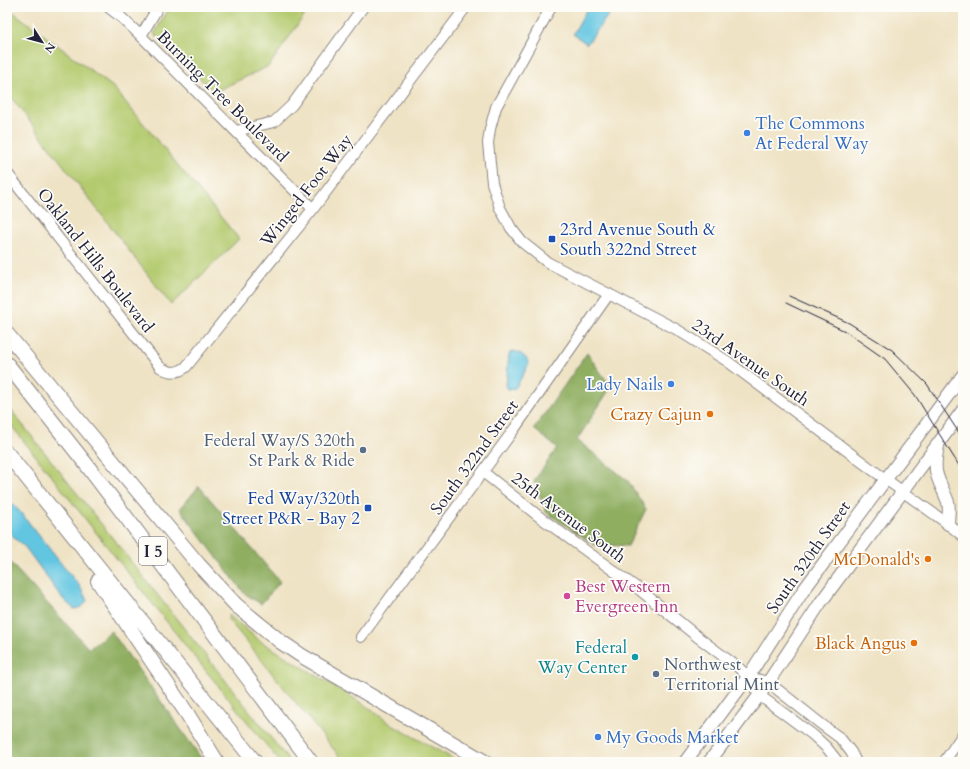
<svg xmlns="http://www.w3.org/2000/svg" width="970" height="769" viewBox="0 0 970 769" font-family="Cardo,serif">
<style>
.green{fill:#b4ca6e;stroke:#6b7654}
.forest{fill:#8fae61;stroke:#58684e}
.water{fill:#63c6e1;stroke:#42748e}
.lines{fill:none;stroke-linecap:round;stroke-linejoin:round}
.minor-casing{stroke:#888280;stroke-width:12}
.major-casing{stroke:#888280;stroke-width:14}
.highway-casing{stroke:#888280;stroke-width:16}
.minor{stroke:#fff;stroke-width:10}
.major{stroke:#fff;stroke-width:12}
.highway{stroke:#fff;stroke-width:14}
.tram{stroke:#22223b;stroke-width:1}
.shop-dot{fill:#3f7fe0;stroke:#fdfcf7;stroke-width:1.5}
.transit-dot{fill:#1a4fb4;stroke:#fdfcf7;stroke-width:1.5}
.food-dot{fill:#e8710a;stroke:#fdfcf7;stroke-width:1.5}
.service-dot{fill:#5c6f8a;stroke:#fdfcf7;stroke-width:1.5}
.hotel-dot{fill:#d1479c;stroke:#fdfcf7;stroke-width:1.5}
.culture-dot{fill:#0f9aa8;stroke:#fdfcf7;stroke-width:1.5}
.labels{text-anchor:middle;stroke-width:3.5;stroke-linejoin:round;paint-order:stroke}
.shield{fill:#fdfcf7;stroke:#646373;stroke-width:1}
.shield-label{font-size:16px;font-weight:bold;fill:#22223b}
.street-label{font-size:17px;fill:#22223b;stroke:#fdfcf7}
.shop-label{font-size:17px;fill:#366cbe;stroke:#fdfcf7;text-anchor:start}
.transit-label{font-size:17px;fill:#164399;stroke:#fdfcf7;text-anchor:start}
.food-label{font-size:17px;fill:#c56008;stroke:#fdfcf7;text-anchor:end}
.service-label{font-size:17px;fill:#4e5e75;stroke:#fdfcf7;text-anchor:end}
.hotel-label{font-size:17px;fill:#b23c85;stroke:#fdfcf7;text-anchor:start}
.culture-label{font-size:17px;fill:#0d838f;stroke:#fdfcf7;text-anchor:end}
</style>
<rect width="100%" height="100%" fill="#fdfcf7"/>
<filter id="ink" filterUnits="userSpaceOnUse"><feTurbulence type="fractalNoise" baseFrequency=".025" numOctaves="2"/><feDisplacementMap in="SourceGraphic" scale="8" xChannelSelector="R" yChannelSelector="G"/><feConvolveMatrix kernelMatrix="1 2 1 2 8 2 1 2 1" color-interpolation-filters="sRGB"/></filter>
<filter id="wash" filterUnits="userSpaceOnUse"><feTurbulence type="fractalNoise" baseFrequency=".012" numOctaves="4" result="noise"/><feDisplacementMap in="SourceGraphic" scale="16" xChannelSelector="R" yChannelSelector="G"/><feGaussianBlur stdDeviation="0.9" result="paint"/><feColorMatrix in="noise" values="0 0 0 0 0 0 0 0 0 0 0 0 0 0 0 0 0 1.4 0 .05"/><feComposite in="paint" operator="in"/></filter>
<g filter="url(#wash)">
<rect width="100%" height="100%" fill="#efe3c5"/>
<path class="green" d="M170 7H310L269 66 214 92 154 34Z
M13 12 113 87 239 239 171 305 7 92V15Z
M7 405 290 762H280L193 655 7 420Z
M229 615 260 641 365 705 392 725 452 758 455 762H344L228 619Z"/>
<path class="forest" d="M587 353 611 387 577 440 628 481 646 509 628 546 595 545 546 512 534 481 557 448 534 429Z
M199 486 280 582 261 604 244 593 180 509Z
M7 559 89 649 111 631 204 762H7Z"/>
<path class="water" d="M588 7H614L587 44 573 34Z
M512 351C519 351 527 357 529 364L516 387 513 389 509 390 506 386 509 354Z
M7 498 22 514 67 571 79 585 87 600C84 606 81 608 74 609L62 598 25 547 14 538 7 527Z"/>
</g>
<g filter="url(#ink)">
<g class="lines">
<g class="minor-casing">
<path id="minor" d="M108 7 121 17 141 36 313 209
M551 7 496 107 490 129 488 143 492 183 500 208 511 228 522 242 547 262 676 329 727 361 870 468 948 524 963 536
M141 36 158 7
M236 131 274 122 292 105 363 7
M7 173 160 367C169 373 177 374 186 367L313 209 466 7
M483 472 541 518 640 590 699 638 739 668 748 677 759 695 813 735 827 748 838 762
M361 637 515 428 609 294
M748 677 768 682 821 724 840 738 851 752 856 762
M944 762 963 734"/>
</g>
<g class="major-casing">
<path id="major" d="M938 446C932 476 938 476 948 502 950 508 948 517 948 524
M685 762 748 677 803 591 963 375
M709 762 761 693 821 602 963 410"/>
</g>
<g class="highway-casing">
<path id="highway" d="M7 334 199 565 236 605 281 642 302 656 485 762
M7 364 86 464 311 762
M7 453 255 762
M98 581 188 715 217 762"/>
</g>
<use href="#minor" class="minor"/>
<use href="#major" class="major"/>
<use href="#highway" class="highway"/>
<path class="tram" d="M789 296 849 323 892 350 927 384 963 439
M786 303 845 331 885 359 915 395 963 472"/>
</g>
</g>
<g class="shop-dot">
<circle cx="747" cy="133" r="4"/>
<circle cx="671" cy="384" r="4"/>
<circle cx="598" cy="737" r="4"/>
</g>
<g class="transit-dot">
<rect x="548" y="235" width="8" height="8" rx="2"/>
<rect x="364" y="504" width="8" height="8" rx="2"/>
</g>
<g class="food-dot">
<circle cx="710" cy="414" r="4"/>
<circle cx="928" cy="559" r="4"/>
<circle cx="914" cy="643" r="4"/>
</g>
<g class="service-dot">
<circle cx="363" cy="450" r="4"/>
<circle cx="656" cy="674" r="4"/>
</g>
<circle class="hotel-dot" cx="567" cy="596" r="4"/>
<circle class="culture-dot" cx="635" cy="657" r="4"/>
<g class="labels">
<rect class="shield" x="139" y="537" width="28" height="28" rx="3"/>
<g class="shield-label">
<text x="153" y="557">I 5</text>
</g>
<g class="street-label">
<text transform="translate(223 96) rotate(45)" y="6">Burning Tree Boulevard</text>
<text transform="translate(306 190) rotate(-52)" y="6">Winged Foot Way</text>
<text transform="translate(96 260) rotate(52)" y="6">Oakland Hills Boulevard</text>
<text transform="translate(751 362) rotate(35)" y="6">23rd Avenue South</text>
<text transform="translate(474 457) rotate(-54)" y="6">South 322nd Street</text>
<text transform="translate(569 517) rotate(37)" y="6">25th Avenue South</text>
<text transform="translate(808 557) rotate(-55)" y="6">South 320th Street</text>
</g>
<g class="shop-label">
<text x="755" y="129">The Commons<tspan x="755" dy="20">At Federal Way</tspan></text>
<text x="663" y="390" text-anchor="end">Lady Nails</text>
<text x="606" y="743">My Goods Market</text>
</g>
<g class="transit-label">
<text x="560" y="235">23rd Avenue South &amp;<tspan x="560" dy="20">South 322nd Street</tspan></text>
<text x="360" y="504" text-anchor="end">Fed Way/320th<tspan x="360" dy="20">Street P&amp;R - Bay 2</tspan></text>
</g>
<g class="food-label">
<text x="702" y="420">Crazy Cajun</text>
<text x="920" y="565">McDonald's</text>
<text x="906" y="649">Black Angus</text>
</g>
<g class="service-label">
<text x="355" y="446">Federal Way/S 320th<tspan x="355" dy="20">St Park &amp; Ride</tspan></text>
<text x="664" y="670" text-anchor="start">Northwest<tspan x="664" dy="20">Territorial Mint</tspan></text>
</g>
<g class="hotel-label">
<text x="575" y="592">Best Western<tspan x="575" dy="20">Evergreen Inn</tspan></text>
</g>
<g class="culture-label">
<text x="627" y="653">Federal<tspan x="627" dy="20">Way Center</tspan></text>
</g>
</g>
<rect width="970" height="769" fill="none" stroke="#fdfcf7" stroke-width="24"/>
<g transform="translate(42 42) rotate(126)" stroke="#fdfcf7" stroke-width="3" paint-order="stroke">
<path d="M0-3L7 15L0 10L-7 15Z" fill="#22223b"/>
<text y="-6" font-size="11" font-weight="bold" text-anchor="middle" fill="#22223b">N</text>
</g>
</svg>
